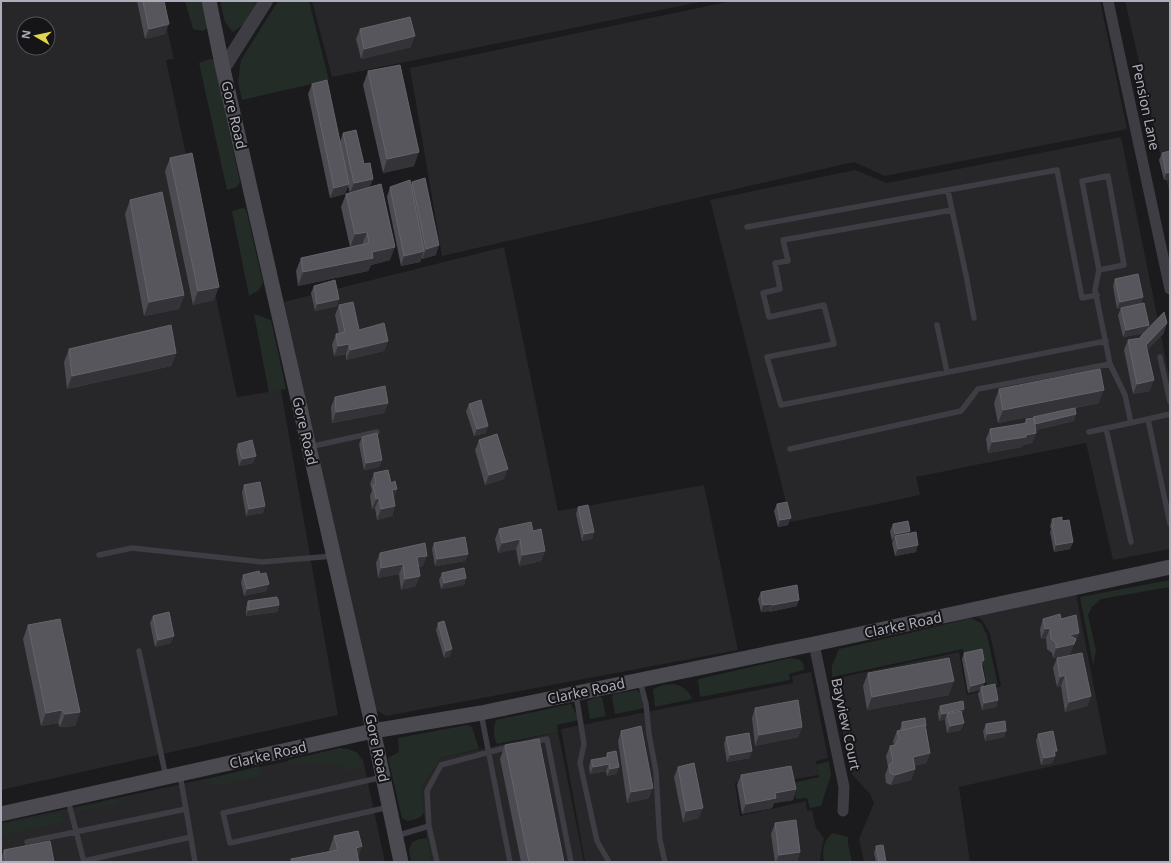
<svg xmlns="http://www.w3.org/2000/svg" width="1171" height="863" viewBox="0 0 1171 863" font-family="'Noto Sans',sans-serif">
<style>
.built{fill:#272629;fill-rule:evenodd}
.green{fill:#242c27}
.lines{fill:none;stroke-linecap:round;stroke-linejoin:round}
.service{stroke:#3e3d43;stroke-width:5.5}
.minor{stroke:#3e3d43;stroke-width:11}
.tertiary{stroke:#3e3d43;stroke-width:14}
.secondary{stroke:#4a4a50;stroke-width:15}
.wall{fill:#4c4b51}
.shaded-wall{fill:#343337}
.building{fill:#57565c;stroke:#64646b}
.labels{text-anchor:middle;stroke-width:4;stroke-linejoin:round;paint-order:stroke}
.street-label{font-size:14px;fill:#aeaeba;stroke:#151517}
</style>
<rect width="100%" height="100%" fill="#1b1a1c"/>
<path class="built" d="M1 1H161L174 59 166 60 237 397 281 390 338 715 1 790ZM24 24H48V48H24Z
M312 1H705L332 77Z
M732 1H1100L1127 129 885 176 854 162 442 256 410 68Z
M1125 1H1170V196Z
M1121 137 1170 380V549L1113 560 1086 443 916 477 920 495 791 522 710 200 855 170 887 183Z
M504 247 558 511 704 485 738 650 386 716 374 709 284 302Z
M1076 594 1107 754 959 787 970 862H864L859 839 874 803 870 794 850 772 833 679 959 652 967 695 1001 686 990 634 982 620 974 615Z
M811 672 828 758 816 761 818 775 791 780 790 772 735 783 740 816 806 801 807 811 812 810 816 828 824 838 821 852 820 862H585L561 729 793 683 792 676Z
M558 732 584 862H432L427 838 421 789 441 758Z
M339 750 357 753 363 760 385 862H1V823Z"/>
<path class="green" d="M185 1H201L207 28 203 31 193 29Z
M220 1H257L243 25 233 32 225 22Z
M278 1H309L329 80 242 100 238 82 241 60Z
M210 59 214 60 240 182 237 187 227 190 199 63Z
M242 208 246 209 263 283 259 290 249 296 232 211Z
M254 314 271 320 286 389 269 393Z
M1170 580V587L1101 599 1092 607 1088 615 1096 651 1093 665 1080 597Z
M971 618 981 623 987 635 998 685 987 687 981 653 964 656 963 649 832 677V666L839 649 906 634Z
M790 658C800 659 804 660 804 670L789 674 790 680 700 697 698 680 699 679Z
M674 684C684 687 688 689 692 699L655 707 653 689 663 685Z
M637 690 642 694 645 708 615 714 612 697 613 694Z
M599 696 602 698 606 716 590 719 587 701Z
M571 704 579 720 557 725 558 732 497 744C493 736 493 729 496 720Z
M467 725 472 727 479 749 441 758 421 789 424 813C419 819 414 820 407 821L402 818 388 758 399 752 398 738Z
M340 748 348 749 358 753 362 767 355 770H347L343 765 289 764 288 760Z
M829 761 831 775 821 806 810 808 807 798 796 799 793 783 819 777 816 765Z
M259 766 263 776 216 786 201 781Z
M116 799 121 803 76 812 75 809Z
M60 812 65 822 1 836V825Z
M833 833 848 837V844L852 862H824C822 851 823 840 833 833Z
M427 838 432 862H411L409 850 412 842 419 839Z"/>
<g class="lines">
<path class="service" d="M948 191 966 275 974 318
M952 210 783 240 788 261 775 263 780 289 763 293 769 317 824 305 834 344 767 357 781 405 1106 341
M747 227 1057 170 1082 298 1097 295
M1099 270 1082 181 1108 176 1124 265 1099 270 1095 290 1110 364
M937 325 947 372
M1160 357 1170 402
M1170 414 1148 419 1170 524
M1106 428 1131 542
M1089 432 1148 419
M309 447 377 432
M790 449 961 411 978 389 1110 364 1125 395 1131 423
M99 555 132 548 262 562 333 556
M139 651 166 777
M640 681 646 704 649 734 656 772 659 827 660 840 665 862
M576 694 584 744 580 763 597 841 609 862
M481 713 510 862
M532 742 547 739 571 862
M180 775 186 809
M383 777 223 813 230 843 389 807
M68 800 84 862
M396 836 429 826
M27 842 186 809 195 862
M84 861 191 837
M437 862 429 826 427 791 441 765 512 746"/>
<path class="minor" d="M1108 1 1170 289
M814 644 844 787 843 811"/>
<path class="tertiary" d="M223 69 266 1"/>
<path class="secondary" d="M209 1 223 69 369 711 401 862
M1 814 373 731 481 713 814 644 1170 567"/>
</g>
<path class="wall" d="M137 1H164L165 34 145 39Z
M360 29 411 47 361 59 356 39Z
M368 71 414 166 383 173 363 85Z
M312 84 340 142 343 133 370 187 390 260 371 265 368 271 298 286 296 271 301 258 350 247 341 207 346 194 350 193 348 186 345 194 330 198 308 94Z
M1162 153 1170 179 1164 180 1159 160Z
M170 158 214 300 193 305 165 171Z
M412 182 436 255 422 259V257L420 262 401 266 387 197 390 187 411 186Z
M130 200 184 295 179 309 144 316 125 214Z
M1115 279 1143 297 1141 303 1149 325 1148 329 1167 323 1163 334 1147 350 1150 391 1133 394 1124 350 1128 340 1140 338 1141 336 1144 333 1123 337 1118 315 1121 308 1117 309 1113 286Z
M314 286 339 299 337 306 315 311 311 293Z
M339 305 359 330 388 341 384 351 346 360V354L334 356 332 345 336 334H339L335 315Z
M69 349 176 353 171 366 67 389 64 362Z
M999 389 1099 403 1075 408 1074 421 1036 430V433L1032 443 1023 445 1022 447 988 453 986 439 990 429 1024 424 1026 419 1032 418 1068 409 998 423 994 403Z
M335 397 388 403 384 413 332 423 331 407Z
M469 404 486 433 474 436 466 411Z
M362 437 382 460 379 467 364 470 359 444Z
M479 440 504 479 485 485 475 450Z
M238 444 256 456 253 463 239 466 236 450Z
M374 473 391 483 397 489 394 497 395 506 392 516 377 520 375 508 372 509 370 496 372 490 370 484Z
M244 485 265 506 263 513 246 516 242 492Z
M777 504 788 525 778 527 774 511Z
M578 507 594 532 592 539 582 541 576 514Z
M1052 519 1062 521 1073 542 1070 549 1054 552 1050 532 1051 530 1050 526Z
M893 524 910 531 909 533 916 552 895 556 892 543 893 541H892L890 531Z
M499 529 533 531 545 551 541 561 519 566 516 549 498 553 495 539Z
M434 543 468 554 465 561 435 566 432 549Z
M380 553 423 566 418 567 416 586 401 590 399 574 378 578 376 563Z
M442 573 466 578 464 585 441 589 439 580Z
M260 574 269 584 266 591 244 596 241 582 243 575Z
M761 592 797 606 769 612V611L761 612 758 599Z
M248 601 279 605 277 612 246 616V608Z
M153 616 171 643 155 647 150 623Z
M1043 619H1061L1075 643 1074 644 1070 654 1053 658 1052 653 1047 649 1046 638 1041 639 1040 629Z
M438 623 450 656 444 658 436 630Z
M28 625 80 712 75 726 60 727 58 723 41 726 23 639Z
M964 653 984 660 982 666 984 686 998 700 996 707 982 710 978 694 980 690 968 693 962 659Z
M1057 658 1091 696 1087 706 1065 712 1061 686 1057 687 1053 668Z
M868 673 949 695 867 710 863 686Z
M940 706 962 715 961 730 947 733 945 721V719L939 721 938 713Z
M755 708 802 727 798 737 755 746 752 718Z
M902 722 926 727 930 753 926 763 914 766 915 769 911 780 891 785 886 783 885 775 888 767 886 756 890 746 894 745 893 741 897 731 900 730V729Z
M986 724 1006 731 1004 737 985 741 983 731Z
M621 731 649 798 627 803 618 741Z
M1038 734 1057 751 1052 763 1041 765 1036 741Z
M726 737 750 758 727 762 724 744Z
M505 745 564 862H521L500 759Z
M607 753 619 767 616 774 607 776 606 771 590 774 589 767 591 760 606 757Z
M678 767 699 818 683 822 674 777Z
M741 775 796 789 793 800 774 803 772 808 742 814 737 785Z
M775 823 800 852 797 862H775L771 834Z
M334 836 362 846 358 857 359 862H290L291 859 330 851 329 850Z
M876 846 886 862H876L874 853Z
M4 850 54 862H1V858Z"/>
<path class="shaded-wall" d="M169 24 165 34 145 39 149 29Z
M415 36 411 47 361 59 364 49Z
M419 152 414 166 383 173 387 159Z
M1170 172V179L1164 180 1166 173Z
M373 179 369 189 350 193 354 183Z
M349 184 345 194 330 198 334 188Z
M367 232 362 245 350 248 355 234Z
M439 245 436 255 422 259 426 249Z
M395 247 390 260 371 265 368 271 298 286 303 272 372 252Z
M424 251 420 262 401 266 404 256Z
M219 287 214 300 193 305 198 291Z
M184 295 179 309 144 316 149 302Z
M1143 297 1141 304 1117 309 1120 302Z
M339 299 337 306 315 311 317 304Z
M1167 323 1163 334 1143 355 1146 345Z
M1149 325 1147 332 1123 337 1126 330Z
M388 341 384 351 346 360 350 350Z
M349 344 346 354 334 356 338 346Z
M176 353 171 366 67 389 72 376Z
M1154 380 1150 391 1133 394 1137 384Z
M1104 390 1099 403 998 423 1003 410Z
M388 403 384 413 332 423 336 412Z
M1076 414 1074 421 1032 431 1034 424Z
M488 426 486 433 474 436 477 429Z
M1036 433 1032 443 1023 445 1022 447 988 453 992 442 1026 435Z
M256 456 253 463 239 466 242 459Z
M382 460 379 467 364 470 366 463Z
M508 469 504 479 485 485 489 475Z
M397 489 393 499 392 490Z
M379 498 375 508 372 509 376 499Z
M265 506 263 513 246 516 249 509Z
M395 506 392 516 377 520 381 509Z
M791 518 788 525 778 527 780 520Z
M910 531 907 538 895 536 893 541H892L895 534Z
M594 532 592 539 582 541 584 534Z
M520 539 516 549 498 553 502 543Z
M1073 542 1070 549 1054 552 1056 545Z
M918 545 916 552 895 556 898 549Z
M545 551 541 561 519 566 522 555Z
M468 554 465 561 435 566 437 559Z
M427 556 423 566 413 568 417 557Z
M403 564 399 574 378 578 381 568Z
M420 576 416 586 401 590 405 579Z
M466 578 464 585 441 589 444 583Z
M269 584 266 591 244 596 247 589Z
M799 600 797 606 769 612 772 605Z
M772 604 769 611 761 612 763 605Z
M279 605 277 612 246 616 248 610Z
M1050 628 1046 638 1041 639 1045 629Z
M1079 633 1075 643 1074 644 1070 654 1053 658 1056 648 1069 635Z
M174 636 171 643 155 647 158 640Z
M452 649 450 656 444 658 446 651Z
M984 660 982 667 981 662Z
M1065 675 1061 686 1057 687 1060 677Z
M954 681 949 695 867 710 872 697Z
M985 682 983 689 981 687 980 690 968 693 971 686Z
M1091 696 1087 706 1065 712 1069 702Z
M998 700 996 707 982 710 984 703Z
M964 709 962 716 947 714 945 719 939 721 942 714Z
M62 710 58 723 41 726 46 713Z
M80 712 75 726 60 727 65 714Z
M964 723 961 730 947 733 950 726Z
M802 727 798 737 755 746 759 735Z
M1006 731 1004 737 985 741 987 734Z
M752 751 750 758 727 762 730 755Z
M1054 751H1057L1052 763 1041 765 1044 758Z
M930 753 926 763 909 767 913 757Z
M609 764 606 771 590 774 593 767Z
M619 767 616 774 607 776 610 769Z
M915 769 911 780 891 785 895 775Z
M653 788 649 798 627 803 631 792Z
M796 789 793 800 774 803 772 808 742 814 746 804 775 793Z
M703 808 699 818 683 822 686 811Z
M362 846 357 860 356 848Z
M800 852 797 862H776L779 855Z"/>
<path class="building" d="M143 1H164L169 24 149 29Z
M410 17 415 36 364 49 360 29Z
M400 65 419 152 387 159 368 71Z
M327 80 349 184 334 188 312 84Z
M356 130 364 164 370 163 373 179 354 183 343 133Z
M1170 151V172L1166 173 1162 153Z
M192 153 219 287 198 291 170 158Z
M425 178 439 245 426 249 412 182Z
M410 180 424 251 404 256 390 187Z
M381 184 395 247 372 252 373 258 303 272 301 258 369 243 367 232 355 234 346 194Z
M162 192 184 295 149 302 130 200Z
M1138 274 1143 297 1120 302 1115 279Z
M335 280 339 299 317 304 314 286Z
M353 302 359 330 384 323 388 341 350 350 349 344 338 346 336 334 345 332 339 305Z
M1144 303 1149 325 1126 330 1121 308Z
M1164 312 1167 323 1146 345 1154 380 1137 384 1128 340 1141 338V336Z
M171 325 176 353 72 376 69 349Z
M1100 369 1104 390 1003 410 999 389Z
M385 386 388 403 336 412 335 397Z
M481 400 488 426 477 429 469 404Z
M1075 408 1076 414 1035 424 1034 418 1033 417Z
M1034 418 1036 433 1026 435V437L992 442 990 429 1027 423 1026 419Z
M377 433 382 460 366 463 362 437Z
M497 434 508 469 489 475 479 440Z
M252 440 256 456 242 459 238 444Z
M388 470 391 483 395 481 397 489 392 490 395 506 381 509 379 498 376 499 373 485 376 484 374 473Z
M260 482 265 506 249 509 244 485Z
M787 502 791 518 780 520 777 504Z
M588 505 594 532 584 534 578 507Z
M1062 517V521L1069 520 1073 542 1056 545 1052 525H1054L1052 519Z
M908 521 910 531 895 534 893 524Z
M531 522 533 531 541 529 545 551 522 555 520 539 502 543 499 529Z
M916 532 918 545 898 549 895 536Z
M465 537 468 554 437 559 434 543Z
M425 543 427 556 417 557 420 576 405 579 403 564 381 568 380 553Z
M464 568 466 578 444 583 442 573Z
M259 571 260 574 266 573 269 584 247 589 243 575Z
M797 585 799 600 772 605V604L763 605 761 592Z
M277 597V599H278L279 605 248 610V601Z
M169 612 174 636 158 640 153 616Z
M1060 614 1061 619 1076 615 1079 633 1069 635 1076 639 1074 644 1056 648V643L1051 639 1050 628 1045 629 1043 619Z
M60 619 80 712 65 714 62 710 46 713 28 625Z
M444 621 452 649 446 651 438 623Z
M982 649 984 660 981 662 985 682 971 686 964 653Z
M1082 653 1091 696 1069 702 1065 675 1060 677 1057 658Z
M949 658 954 681 872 697 868 673Z
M995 684 998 700 984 703 981 687Z
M798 700 802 727 759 735 755 708Z
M963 701 964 709 942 714 940 706Z
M961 711 964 723 950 726 947 714Z
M925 718 926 726 925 725 903 730 902 722Z
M1005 721 1006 731 987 734 986 724Z
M925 725 930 753 913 757 915 769 895 775 890 773 889 765 893 762 890 746 895 745 899 738 897 731Z
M641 726 653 788 631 792 621 731Z
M1053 731 1057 751H1054L1055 756 1044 758 1038 734Z
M749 733 752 751 730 755 726 737Z
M539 739 564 862H529L505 745Z
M616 751 619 767 610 769 609 764 593 767 591 760 608 757 607 753Z
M694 763 703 808 686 811 678 767Z
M791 766 796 789 775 793 776 798 746 804 741 775Z
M796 820 800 852 779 855 775 823Z
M358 831 362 846 356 848 359 862H292L291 859 338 850 334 836Z
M50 841 54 862H6L4 850Z
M883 845 886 862H879L876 846Z"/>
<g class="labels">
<g class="street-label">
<text transform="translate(1146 107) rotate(78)" y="5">Pension Lane</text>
<text transform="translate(234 115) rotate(77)" y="5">Gore Road</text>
<text transform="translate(305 431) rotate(77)" y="5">Gore Road</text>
<text transform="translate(903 625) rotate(-12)" y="5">Clarke Road</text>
<text transform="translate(586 691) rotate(-12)" y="5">Clarke Road</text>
<text transform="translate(846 724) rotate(78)" y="5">Bayview Court</text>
<text transform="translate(377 748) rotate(78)" y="5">Gore Road</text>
<text transform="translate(268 755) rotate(-13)" y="5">Clarke Road</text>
</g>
</g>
<rect width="1171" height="863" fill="none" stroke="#aeaeba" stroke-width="4"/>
<g transform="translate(36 36) rotate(279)"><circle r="19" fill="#151517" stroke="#525258"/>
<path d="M0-3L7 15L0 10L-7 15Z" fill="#e1d64c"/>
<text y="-6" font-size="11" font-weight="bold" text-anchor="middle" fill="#aeaeba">N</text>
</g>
</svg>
